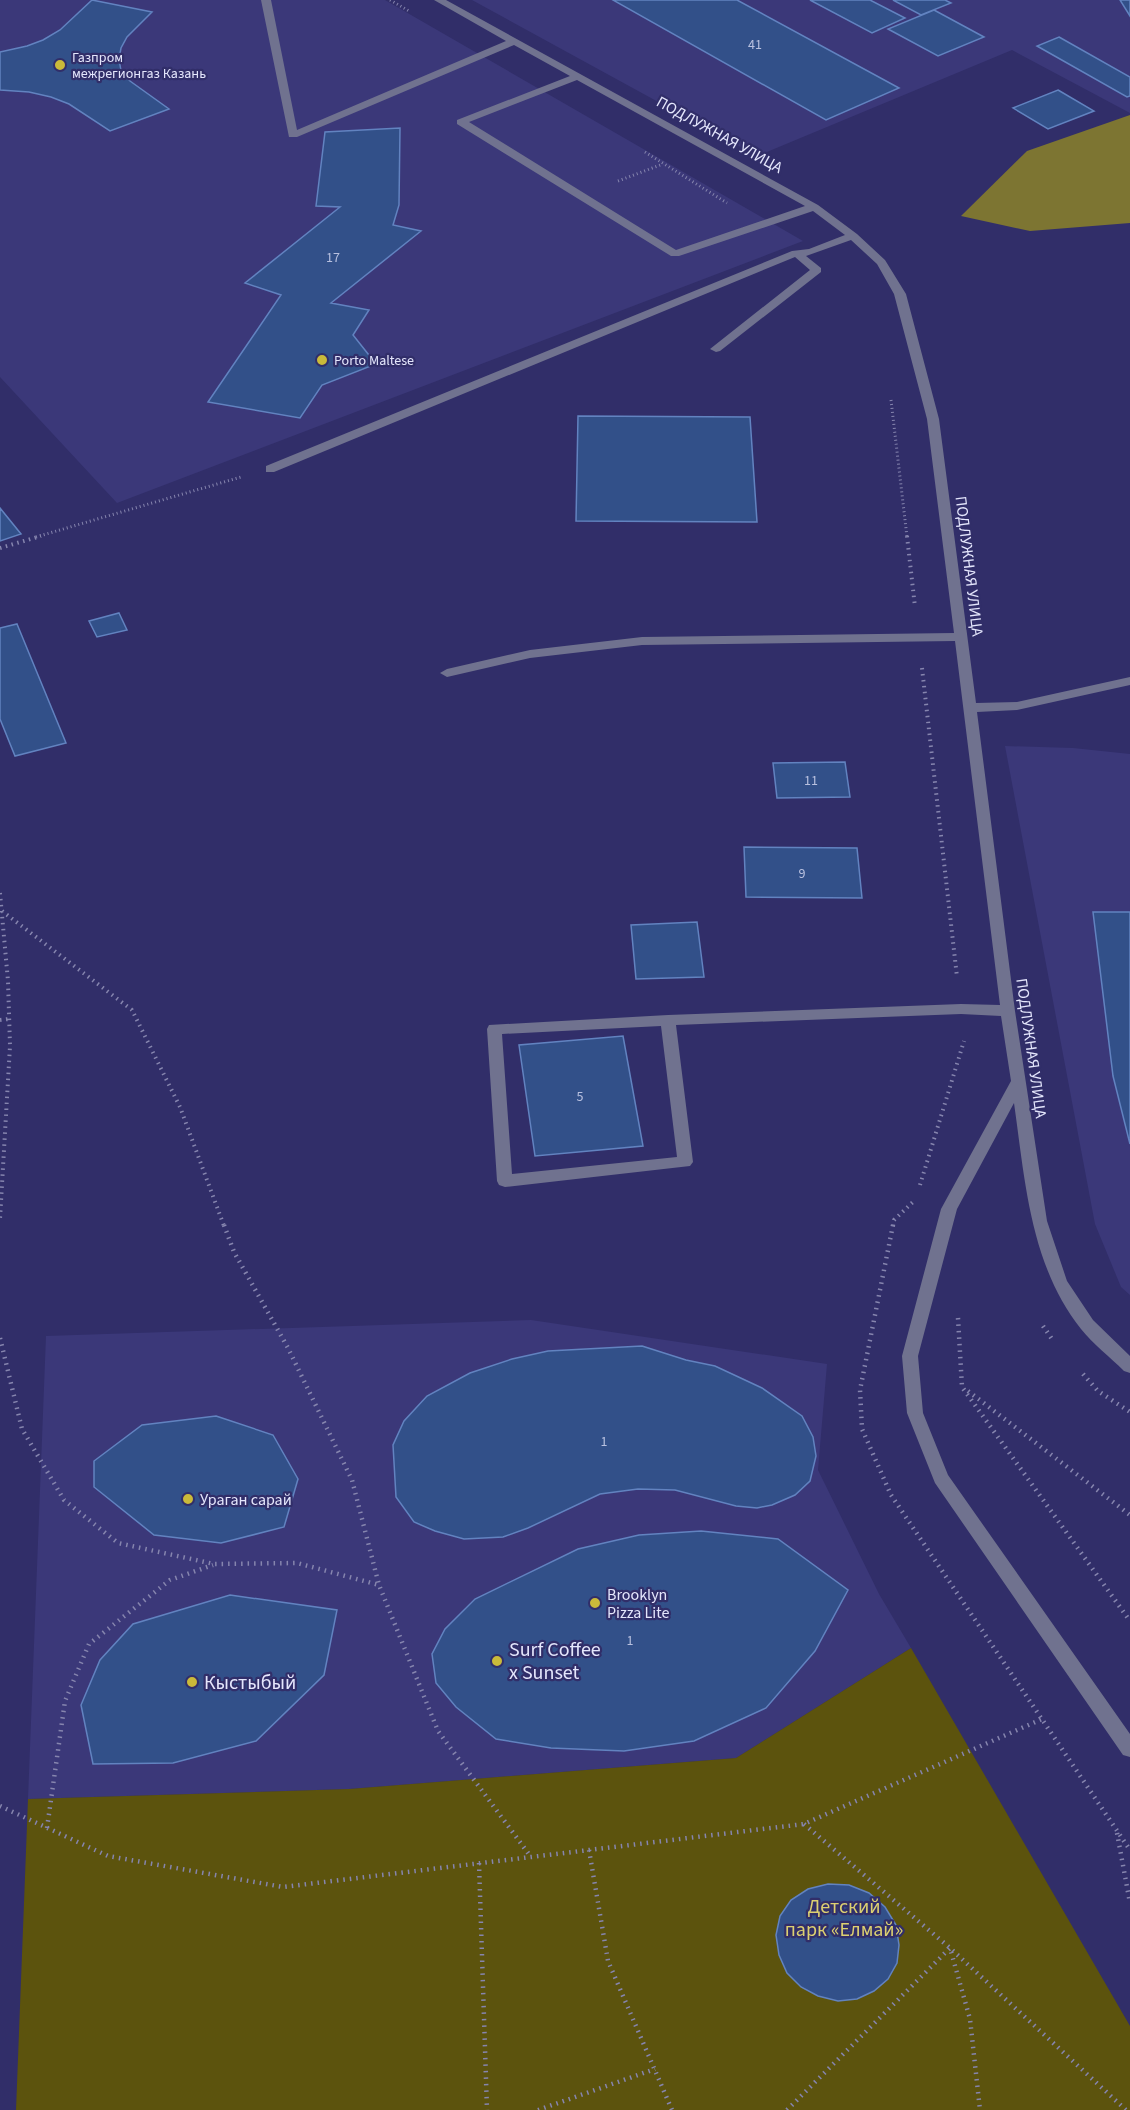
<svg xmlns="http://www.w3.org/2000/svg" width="1130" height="2110" viewBox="0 0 1130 2110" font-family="'Source Sans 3',sans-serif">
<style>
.built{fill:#3b3879}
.green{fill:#5c530d}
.forest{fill:#7d7532}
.building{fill:#325089;stroke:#6283c0;stroke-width:1.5}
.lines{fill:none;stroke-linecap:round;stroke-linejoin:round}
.path-far2{stroke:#8685ae;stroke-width:3;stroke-dasharray:1 3;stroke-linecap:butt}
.path-far1{stroke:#8685ae;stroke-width:4;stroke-dasharray:1.5 4.5;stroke-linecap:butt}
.path{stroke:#8685ae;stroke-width:4.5;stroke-dasharray:1.5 5;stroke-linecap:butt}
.minor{fill:#70728f;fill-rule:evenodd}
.poi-dot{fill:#caba3a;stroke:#312e69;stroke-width:2}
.labels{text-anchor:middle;stroke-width:4.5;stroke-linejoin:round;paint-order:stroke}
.number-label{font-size:14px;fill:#b8c0df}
.far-poi-label{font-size:14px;fill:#e4e6fc;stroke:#312e69;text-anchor:start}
.street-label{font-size:16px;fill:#e4e6fc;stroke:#312e69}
.poi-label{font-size:16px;fill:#e4e6fc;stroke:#312e69;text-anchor:start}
.near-poi-label{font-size:20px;fill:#e4e6fc;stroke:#312e69;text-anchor:start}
.near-park-label{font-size:20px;fill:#dcd071;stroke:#312e69}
</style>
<rect width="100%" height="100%" fill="#312e69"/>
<path class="built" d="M0 0H385L803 241 117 503 0 377Z
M472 0H1130V113L1012 50 757 156Z
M1005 746 1073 748 1130 754V1295L1121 1287 1095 1224Z
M531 1320 827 1364 818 1470 879 1594 911 1648 736 1758 349 1789 28 1799 46 1336Z"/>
<path class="green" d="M911 1648 1130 2026V2110H16L28 1799 349 1789 736 1758Z"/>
<path class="forest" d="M1130 115V223L1030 231 961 216 1027 151Z"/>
<path class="building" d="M92 0 152 12 127 37 121 48 119 59 121 71 130 81 169 109 110 131 69 104 51 97 29 92 0 90V52L27 46 43 40 60 30Z
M613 0H737L899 88 826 120Z
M810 0H870L905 18 872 33Z
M893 0H945L951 3 921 15Z
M1120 0H1130V16Z
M934 10 984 37 938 56 888 29Z
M1059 37 1130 77V96L1127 97 1037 46Z
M1058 90 1094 111 1048 129 1013 108Z
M400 128 399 205 393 225 421 231 331 303 369 310 353 335 376 364 322 385 300 418 208 402 281 295 245 283 340 207 316 206 325 132Z
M578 416 750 417 757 522 576 521Z
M0 508 21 534 0 541Z
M119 613 127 630 97 637 89 621Z
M17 624 66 743 15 756 0 719V628Z
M845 762 850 797 777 798 773 763Z
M744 847 857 848 862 898 746 897Z
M1093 912H1130V1144L1113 1076Z
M697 922 704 977 636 979 631 925Z
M623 1036 643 1146 535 1156 519 1045Z
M642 1346 686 1360 715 1366 762 1388 802 1416 813 1437 816 1456 810 1481 795 1495 772 1505 757 1508 736 1506 675 1490 638 1489 600 1494 528 1528 503 1537 464 1539 435 1531 414 1522 396 1497 393 1445 404 1421 427 1396 470 1373 512 1359 548 1351Z
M216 1416 273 1435 298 1479 284 1527 221 1543 154 1535 94 1487V1461L142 1425Z
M701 1531 778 1539 848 1590 815 1651 766 1708 694 1741 624 1751 551 1748 496 1739 456 1707 436 1683 432 1654 445 1629 475 1599 578 1549 639 1535Z
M230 1595 337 1610 324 1675 256 1741 173 1763 93 1764 81 1705 100 1660 133 1624Z
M828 1884 849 1885 869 1893 885 1907 896 1925 899 1945 897 1963 888 1979 874 1991 857 1999 838 2001 818 1996 801 1987 787 1973 779 1955 776 1935 780 1916 791 1900 808 1889Z"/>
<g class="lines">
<path class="path-far2" d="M390 0 409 11
M645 152 727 203
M618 181 663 164
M891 400 907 537
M36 537 241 477"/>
<path class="path-far1" d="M907 536 915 607
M0 548 41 536
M922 668 957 977
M0 893 8 981 10 1046 0 1219
M2 911 132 1010 180 1107 224 1226
M0 1020 9 1019
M920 1185 964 1041
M893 1226 894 1220 914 1201"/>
<path class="path" d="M224 1225 234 1252 288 1348 352 1480 379 1585 438 1731 531 1857
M893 1225 860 1390 862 1429 891 1495 1130 1850
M958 1318 962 1387 1130 1621
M1043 1326 1054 1342
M0 1338 22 1429 64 1500 118 1543 214 1564 297 1563 379 1585
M1083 1374 1098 1391 1130 1412
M968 1391 1130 1515
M0 1806 108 1856 283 1887 804 1824 1042 1719
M804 1824 950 1948 1126 2110
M47 1828 65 1701 89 1644 170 1580 213 1565
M1117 1833 1130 1903
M589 1850 608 1961 672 2110
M479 1863 487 2110
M538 2110 655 2069
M787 2110 950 1948 970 2019 980 2110"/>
<path class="minor" d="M261 0H271L297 130 506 41 434 0H446L818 205 857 234 885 260 906 294 939 419 976 703 1017 702 1130 677V685L1017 710 977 712 1015 1011 1047 1221 1067 1281 1093 1320 1130 1356V1373L1124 1371C1110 1357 1093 1344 1081 1329 1030 1265 1025 1180 1014 1103L957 1209 918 1356 923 1413 948 1475 1130 1734V1757L1123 1755 935 1483 907 1413 902 1356 941 1209 1011 1081 1001 1016 961 1014 676 1025 693 1162 690 1166 505 1187 499 1185 497 1181 487 1029 489 1025 668 1015 961 1004 1000 1005 955 641 642 645 530 658 447 677 440 673 447 669 530 650 642 637 954 633 927 419 894 294 877 264 851 240 806 256 821 268V272L720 351 716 352 710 349 810 270 795 257 274 472H266V466L792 251 809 249 845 235 813 211 679 256H671L457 124V120L570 76 514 45 297 137H289ZM577 80 805 206 676 250 469 122ZM661 1026 677 1157 512 1174 502 1034Z"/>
</g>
<g class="poi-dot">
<circle cx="60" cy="65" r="6"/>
<circle cx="322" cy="360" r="6"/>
<circle cx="188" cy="1499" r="6"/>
<circle cx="595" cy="1603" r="6"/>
<circle cx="497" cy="1661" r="6"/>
<circle cx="192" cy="1682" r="6"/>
</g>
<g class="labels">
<g class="number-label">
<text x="755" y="49">41</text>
<text x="333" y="262">17</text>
<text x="811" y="785">11</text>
<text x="802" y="878">9</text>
<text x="580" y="1101">5</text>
<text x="604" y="1446">1</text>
<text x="630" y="1645">1</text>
</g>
<g class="far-poi-label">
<text x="72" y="62">Газпром<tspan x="72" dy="16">межрегионгаз Казань</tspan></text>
<text x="334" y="365">Porto Maltese</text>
</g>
<g class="street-label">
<text transform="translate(720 134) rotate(29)" y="6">ПОДЛУЖНАЯ УЛИЦА</text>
<text transform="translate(970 566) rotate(83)" y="6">ПОДЛУЖНАЯ УЛИЦА</text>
<text transform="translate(1032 1048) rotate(82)" y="6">ПОДЛУЖНАЯ УЛИЦА</text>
</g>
<g class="poi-label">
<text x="200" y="1505">Ураган сарай</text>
<text x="607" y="1600">Brooklyn<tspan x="607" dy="18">Pizza Lite</tspan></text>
</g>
<g class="near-poi-label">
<text x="509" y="1656">Surf Coffee<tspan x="509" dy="23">x Sunset</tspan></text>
<text x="204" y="1689">Кыстыбый</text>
</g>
<g class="near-park-label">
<text x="844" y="1913">Детский<tspan x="844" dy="23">парк «Елмай»</tspan></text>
</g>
</g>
</svg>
